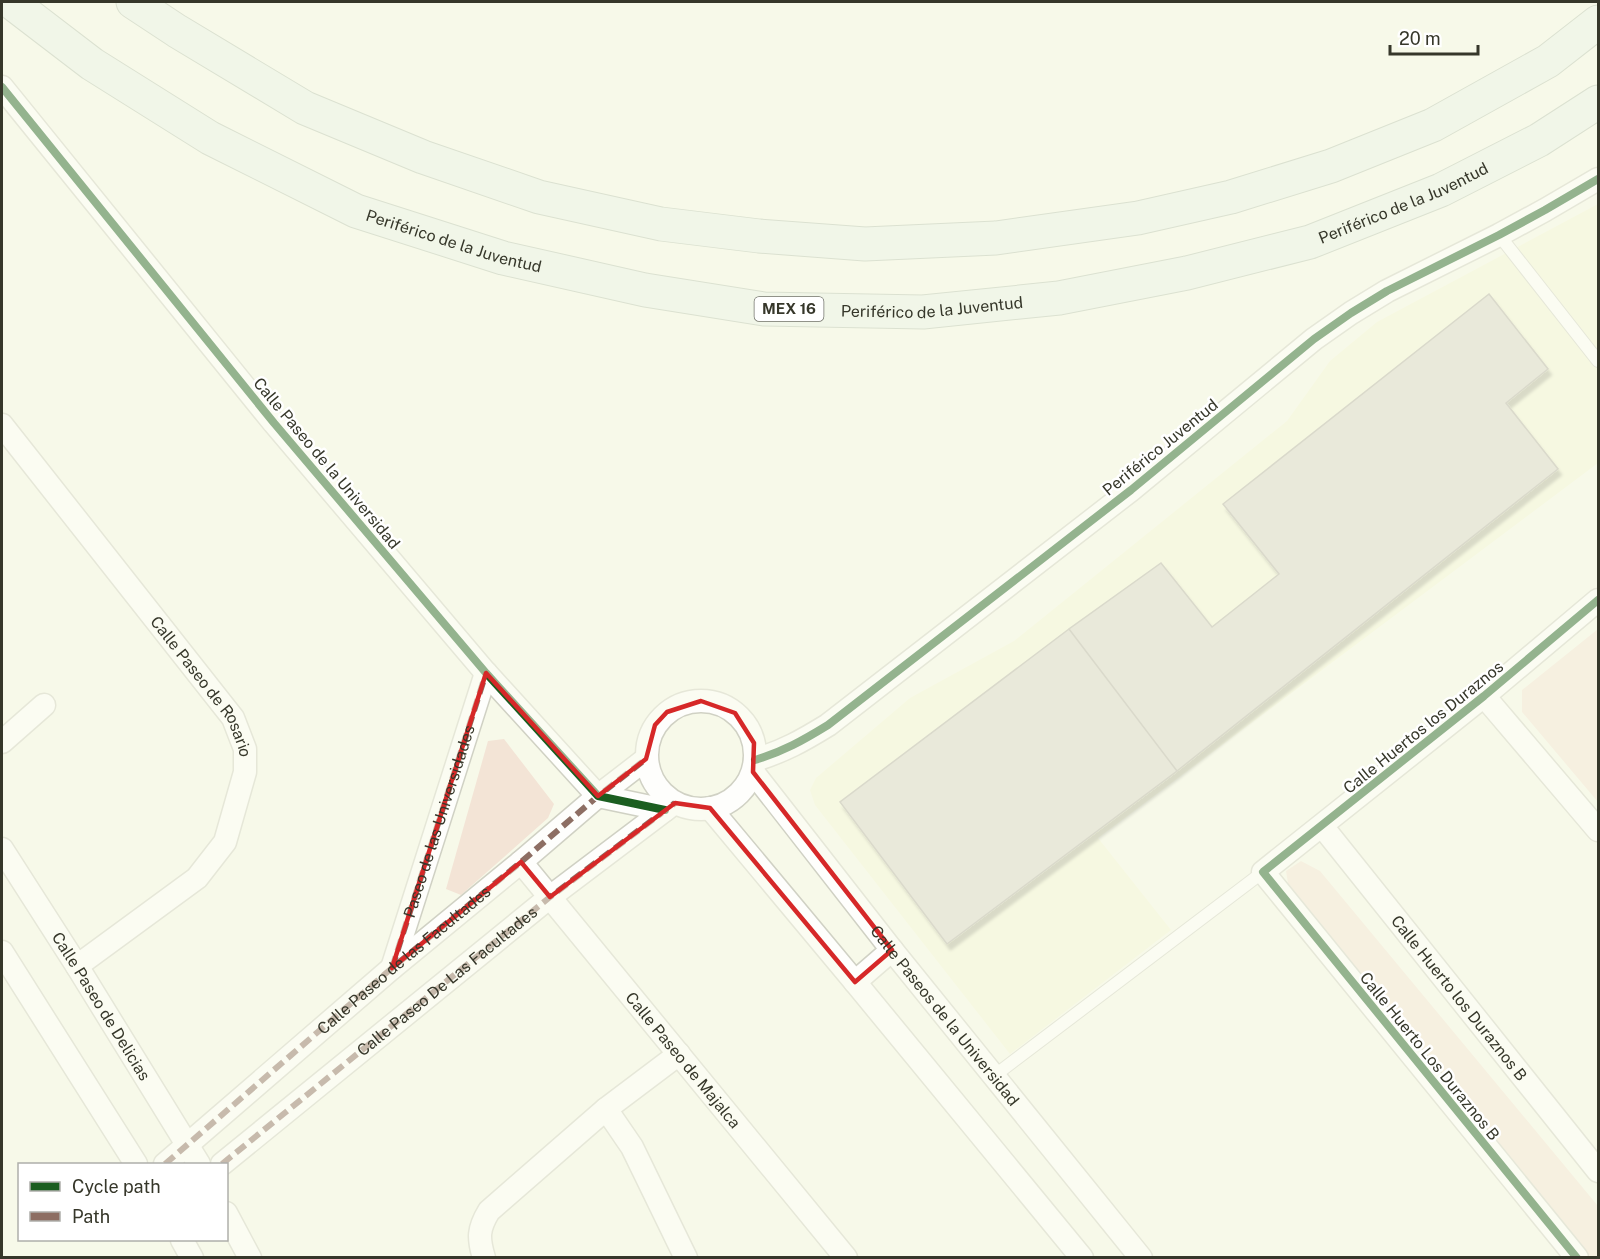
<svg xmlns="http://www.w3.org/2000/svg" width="1600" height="1259" viewBox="0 0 1600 1259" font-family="'Public Sans',sans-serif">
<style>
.built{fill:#f4f6d7}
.green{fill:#f3e4d6}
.building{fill:#d7d4c7;stroke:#b5b2a6;stroke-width:1.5;filter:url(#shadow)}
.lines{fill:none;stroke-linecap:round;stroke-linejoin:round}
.service-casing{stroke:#d0d1c4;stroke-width:14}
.minor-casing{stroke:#d0d1c4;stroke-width:25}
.trunk-casing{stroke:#b9c4b3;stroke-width:35}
.service{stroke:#fefefc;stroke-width:12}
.minor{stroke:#fefefc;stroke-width:22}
.trunk{stroke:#e9f1e7;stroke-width:33}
.quiet{stroke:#8d6e63;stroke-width:6;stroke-dasharray:12 6;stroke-linecap:butt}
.cycleway-casing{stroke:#fff;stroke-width:11}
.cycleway{stroke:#1b5e20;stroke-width:8}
.marked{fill:none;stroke:#d62828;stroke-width:4.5;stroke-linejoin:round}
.labels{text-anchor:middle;stroke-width:5;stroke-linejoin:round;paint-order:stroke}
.shield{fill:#fff;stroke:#72736a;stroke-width:1.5}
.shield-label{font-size:15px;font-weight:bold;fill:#36372a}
.street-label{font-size:16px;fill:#36372a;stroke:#fff}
</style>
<defs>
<filter id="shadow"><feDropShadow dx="3.5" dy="6" stdDeviation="1.5" flood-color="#0004"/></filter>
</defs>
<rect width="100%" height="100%" fill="#f7f9e9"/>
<path class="built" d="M1598 204V463L1098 838 1171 930 1010 1054 815 805 810 790 816 778 910 698 1014 641 1287 421 1330 361 1377 322Z"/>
<path class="green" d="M1598 629V802L1522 712V690Z
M504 739 554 804 548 818 461 895 446 889 488 741Z
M1301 861 1320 871 1598 1206V1257H1591L1290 896 1286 871Z"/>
<path class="building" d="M1489 294 1548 369 1506 403 1558 469 1177 771 1069 629 1161 563 1212 627 1279 574 1223 504Z
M1069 629 1177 771 947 944 840 802Z"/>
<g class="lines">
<g class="service-casing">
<path id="service" d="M1499 235 1598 361
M994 1076 1263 872"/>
</g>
<g class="minor-casing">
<g id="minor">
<path d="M2 87 274 423 486 673 598 796 665 810"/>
<path id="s1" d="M2 425 233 718 245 749V772L225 842 197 878 77 966"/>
<path d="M1484 696 1598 830"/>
<circle cx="701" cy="755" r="54"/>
<path d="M2 742 44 705"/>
<path d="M755 760C784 751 802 741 828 725L1131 490 1314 339 1351 313 1387 291 1499 235 1545 210 1598 179"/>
<path id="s2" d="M753 772 892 950 1141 1258"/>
<path d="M710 808 855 982 1082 1258"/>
<path id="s3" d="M1322 826 1598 1171"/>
<path id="s4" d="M2 849 77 966 199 1164"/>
<path id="s5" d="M521 862 846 1258"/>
<path d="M2 952 136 1164"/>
<path d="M392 968 486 673"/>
<path d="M855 982 892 950"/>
<path d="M606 1109 632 1147 686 1258"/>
<path d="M165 1164 392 968 521 862 598 796 646 759"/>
<path d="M222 1164 550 897 673 804"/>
<path d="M226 1213 250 1258"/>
<path d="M182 1240 192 1258"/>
<path d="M484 1258C478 1238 478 1229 489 1211L606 1109 679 1054"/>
<path d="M1577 1258 1263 872 1484 696 1598 600"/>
</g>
</g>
<g class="trunk-casing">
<g id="trunk">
<path id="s6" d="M11 2 92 64 210 138 356 211 503 258 645 290 764 309 923 312 1059 298 1187 273 1310 242 1441 190 1539 140 1598 102"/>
<path d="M133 2 177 31 305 108 423 157 539 197 661 224 759 236 865 244 996 238 1138 218 1231 197 1331 166 1433 125 1548 61 1598 22"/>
</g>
</g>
<use href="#service" class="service"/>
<use href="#minor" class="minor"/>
<use href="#trunk" class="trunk"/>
<g class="quiet">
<path id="s7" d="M392 968 486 673"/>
<path id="s8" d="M165 1164 392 968 521 862 598 796 646 759"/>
<path id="s9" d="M222 1164 550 897 675 803"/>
</g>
<g class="cycleway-casing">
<path id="cycleway" d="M2 87 274 423 486 673 598 796 665 810
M755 760C784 751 802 741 828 725L1131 490 1314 339 1351 313 1387 291 1499 235 1545 210 1598 179
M1577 1258 1263 872 1484 696 1598 600"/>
</g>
<use href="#cycleway" class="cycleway"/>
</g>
<path d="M0 0H1600V1259H0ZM486 673 598 796 646 759 655 725 667 712 701 701 735 713 754 743 753 772 892 950 855 982 710 808 675 803 550 897 521 862 392 968Z" fill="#f7f9e9" fill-opacity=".55" fill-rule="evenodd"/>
<path class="marked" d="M486 673 598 796 646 759 655 725 667 712 701 701 735 713 754 743 753 772 892 950 855 982 710 808 675 803 550 897 521 862 392 968Z"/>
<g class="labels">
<rect class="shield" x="754.5" y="297" width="69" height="24" rx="4.5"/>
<g class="shield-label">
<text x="789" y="314">MEX 16</text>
</g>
<g class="street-label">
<text dy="6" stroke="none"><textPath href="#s6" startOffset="1479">Periférico de la Juventud</textPath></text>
<text dy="6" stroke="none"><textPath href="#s6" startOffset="507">Periférico de la Juventud</textPath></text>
<text dy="6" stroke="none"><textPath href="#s6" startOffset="993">Periférico de la Juventud</textPath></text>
<text transform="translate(1160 447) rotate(-39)" y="6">Periférico Juventud</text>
<text transform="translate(327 463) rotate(50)" y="6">Calle Paseo de la Universidad</text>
<text dy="6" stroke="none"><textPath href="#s1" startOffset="330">Calle Paseo de Rosario</textPath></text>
<text transform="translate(1423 727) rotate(-39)" y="6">Calle Huertos los Duraznos</text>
<text dy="6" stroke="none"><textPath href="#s7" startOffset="154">Paseo de las Universidades</textPath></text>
<text dy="6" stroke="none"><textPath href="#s8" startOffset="314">Calle Paseo de las Facultades</textPath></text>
<text dy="6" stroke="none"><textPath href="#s9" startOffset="290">Calle Paseo De Las Facultades</textPath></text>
<text dy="6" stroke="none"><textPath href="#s3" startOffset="220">Calle Huerto los Duraznos B</textPath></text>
<text dy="6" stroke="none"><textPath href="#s4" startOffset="186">Calle Paseo de Delicias</textPath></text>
<text dy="6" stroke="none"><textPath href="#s2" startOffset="310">Calle Paseos de la Universidad</textPath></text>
<text transform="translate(1430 1056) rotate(51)" y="6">Calle Huerto Los Duraznos B</text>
<text dy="6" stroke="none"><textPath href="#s5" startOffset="256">Calle Paseo de Majalca</textPath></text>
</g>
</g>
<rect width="1600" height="1259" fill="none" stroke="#36372a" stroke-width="6"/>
<rect x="18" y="1163" width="210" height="78" fill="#ffffff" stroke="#afafaa" stroke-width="1.5"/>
<rect x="30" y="1182" width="30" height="9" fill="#1b5e20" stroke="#afafaa" stroke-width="1.5"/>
<text x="72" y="1193" font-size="18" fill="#36372a">Cycle path</text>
<rect x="30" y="1212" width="30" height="9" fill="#8d6e63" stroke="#afafaa" stroke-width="1.5"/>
<text x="72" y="1223" font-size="18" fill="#36372a">Path</text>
<path d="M1390 45v9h88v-9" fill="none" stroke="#36372a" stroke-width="3"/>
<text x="1399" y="45" font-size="18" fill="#36372a" stroke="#ffffff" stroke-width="4.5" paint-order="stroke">20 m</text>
</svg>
